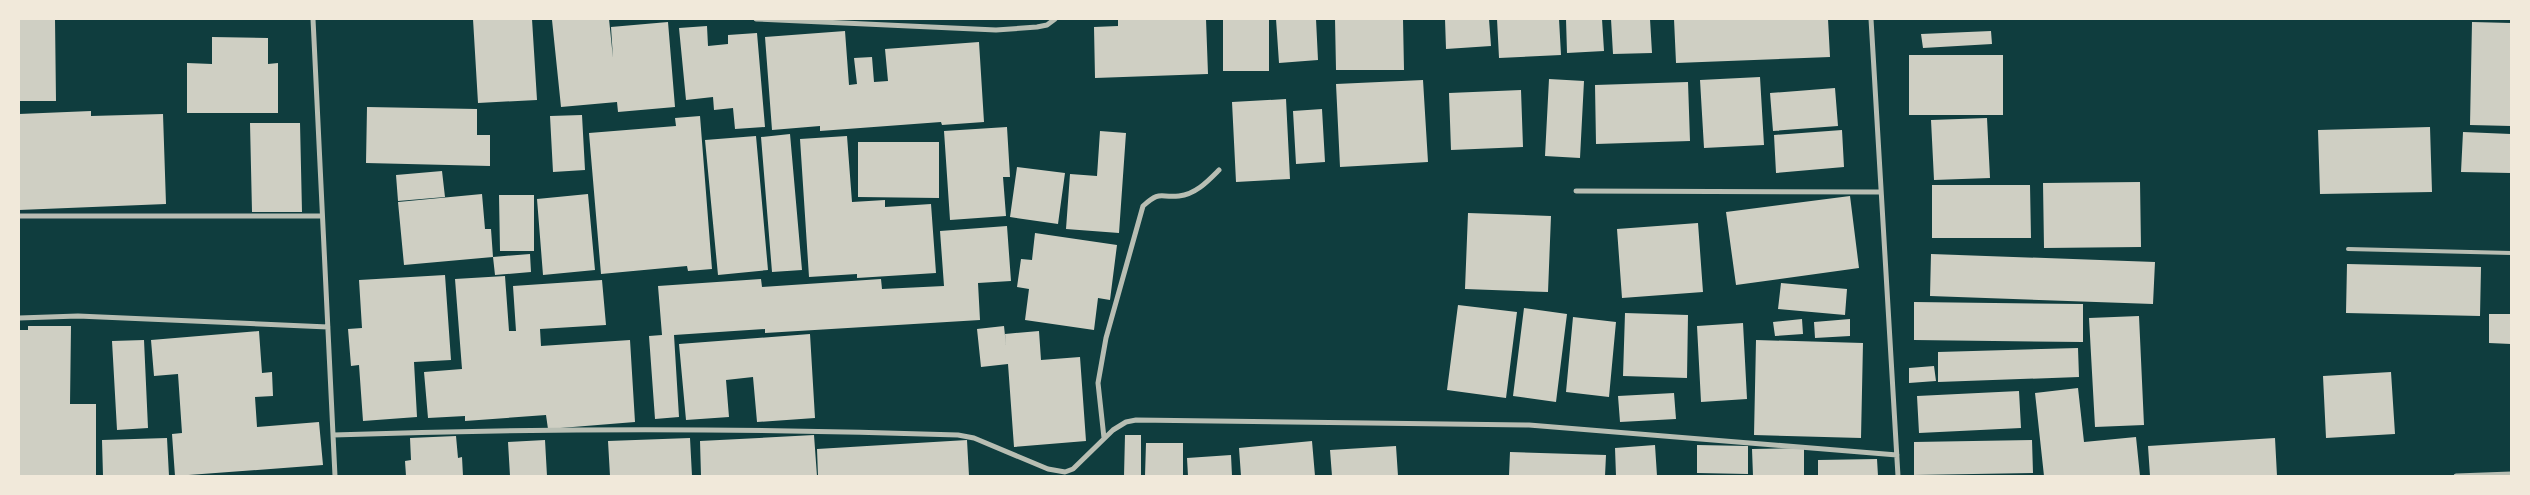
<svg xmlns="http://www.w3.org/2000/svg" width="2530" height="495" viewBox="0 0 2530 495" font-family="'Archivo Narrow',sans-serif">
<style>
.building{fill:#cfcfc3}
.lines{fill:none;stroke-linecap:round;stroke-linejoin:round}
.service{stroke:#b8beb3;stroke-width:4}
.minor{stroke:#b8beb3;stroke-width:5}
</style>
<rect width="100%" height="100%" fill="#0f3d3e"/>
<path class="building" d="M19 19H55L56 101H20Z
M473 19H532L537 100 478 103Z
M560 19H609L613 58 611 27 668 22 675 107 618 112 617 102 561 107 552 20Z
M1118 19H1206L1208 74 1095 78 1094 27 1118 26Z
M1223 19H1269V71H1223Z
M1276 19H1316L1318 60 1279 63Z
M1335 19H1403L1404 70H1336Z
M1445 19H1489L1491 46 1446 49Z
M1497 19H1559L1561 55 1499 58Z
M1566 19H1602L1604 51 1567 53Z
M1611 19H1650L1652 53 1613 54Z
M1674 19H1828L1830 57 1676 63Z
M2472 22 2511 23V126L2470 125Z
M707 26 708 46 728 44V35L757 33 765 127 735 129 733 108 714 110 713 97 686 100 679 28Z
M845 31 849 85 857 84 854 58 872 57 874 82 888 81 885 49 979 42 984 122 942 125 941 122 820 131V126L772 130 765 37Z
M1991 31 1992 44 1923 48 1921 34Z
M212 37 268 38V64L278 63V113H187V63L212 64Z
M1909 55H2003V115H1909Z
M1760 77 1764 145 1704 148 1700 80Z
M1549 79 1584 81 1580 158 1545 156Z
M1423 80 1428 162 1340 167 1336 84Z
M1688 82 1690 141 1596 144 1595 85Z
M1835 88 1838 126 1773 131 1770 93Z
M1521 90 1523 147 1451 150 1449 93Z
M1286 99 1290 179 1236 182 1232 102Z
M367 107 477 109V135H490V166L366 163Z
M1322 109 1325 162 1296 164 1293 111Z
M91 111V116L163 114 166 204 19 210V114Z
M582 115 585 170 553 172 550 116Z
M700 116 712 269 688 271 687 266 601 274 589 133 676 126 675 118Z
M1987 118 1990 178 1934 180 1931 120Z
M250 123H300L302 212H252Z
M1007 127 1010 177H1003L1006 216 950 220 944 131Z
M2430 127 2432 192 2320 194 2318 130Z
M1842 130 1844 167 1776 173 1774 135Z
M1100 131 1126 133 1119 233 1066 229 1070 174 1097 176Z
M2463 132 2511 134V173L2461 172Z
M790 134 802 270 772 272 761 137Z
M756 136 768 270 718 275 705 140Z
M847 136 852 202 885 200V207L931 204 936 273 857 278V274L809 277 800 139Z
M858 142H939V198L858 197Z
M1017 167 1065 173 1058 224 1010 217Z
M442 171 445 197 398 201 396 175Z
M2140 182 2141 247 2044 248 2043 183Z
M1932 185H2030L2031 238H1932Z
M482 194 485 229H491L493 257 404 265 398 202Z
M588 194 595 270 543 275 537 199Z
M499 195H534V251H500Z
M1850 196 1859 268 1736 285 1726 212Z
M1468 213 1551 216 1548 292 1465 289Z
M1698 223 1703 292 1622 298 1617 229Z
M1007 226 1011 281 978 283 980 320 765 333V329L674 335 679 417 655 419 649 336 662 335 658 286 761 279 762 287 881 279 882 289 944 286 940 231Z
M1035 233 1117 245 1110 300 1098 298 1094 330 1025 320 1029 289 1017 287 1021 259 1032 260Z
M530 254 531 272 495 275 493 257Z
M1931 254 2155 262 2153 304 1930 296Z
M2347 264 2481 267 2480 316 2346 313Z
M445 275 451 360 414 362 417 417 363 421 359 365 351 366 348 329 362 328 359 280Z
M505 276 509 331H516L513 286 602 280 606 325 540 329 541 346 630 340 635 422 548 429 546 415 465 421V416L428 418 424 372 462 369 455 279Z
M1781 283 1847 289 1845 315 1778 309Z
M1914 302 2083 304V342L1914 340Z
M1458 305 1517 312 1506 398 1447 390Z
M1524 308 1567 314 1556 402 1513 396Z
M1625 313 1688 315 1687 378 1623 376Z
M2489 314H2511V344L2489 343Z
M2139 316 2144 425 2095 427 2089 318Z
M1573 317 1616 322 1609 397 1566 392Z
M1802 319 1803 334 1775 336 1773 322Z
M1850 319V336L1815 338 1814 322Z
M1743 323 1747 399 1701 402 1697 326Z
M28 326H71L70 404H96V476H19V330H28Z
M1004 326 1006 345 1005 334 1039 331 1041 360 1080 357 1086 441 1014 447 1008 364 981 367 977 329Z
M259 331 262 373 272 372 273 396 255 397 257 427 319 422 323 465 175 476 172 434 182 433 178 374 154 376 151 340Z
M810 334 815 418 757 422 753 377 726 380 729 417 686 420 679 344Z
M144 340 148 428 117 430 112 341Z
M1756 340 1863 343 1861 438 1754 435Z
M2078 348 2079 377 1938 382V352Z
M1934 366 1936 381 1909 383V368Z
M2391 372 2395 434 2326 438 2323 376Z
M2078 388 2084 442 2136 437 2140 476H2044L2035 393Z
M2019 391 2021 428 1919 433 1917 396Z
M1674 393 1676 419 1620 422 1618 396Z
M814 435 817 476H701L700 441Z
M1125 435H1141V476H1124Z
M456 436 458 458 462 457 463 476H406L405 461 411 460 410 438Z
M167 438 169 476H103L102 440Z
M690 438 692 476H610L608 441Z
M2275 438 2277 476H2150L2148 446Z
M545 440 547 476H510L508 442Z
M967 440 969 476H818L817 449Z
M2032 440 2033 473 1914 475V442Z
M1312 441 1315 476H1241L1239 448Z
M1146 443H1183V476H1145Z
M1655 445 1657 476H1616L1615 448Z
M1697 445 1748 446V474L1697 473Z
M1396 446 1398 476H1332L1330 450Z
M1804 448V476H1753L1752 449Z
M1510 452 1606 455 1605 476H1509Z
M1231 455 1232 476H1188L1187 458Z
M1877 459 1878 476H1818V460Z"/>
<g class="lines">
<path class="service" d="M2348 249 2511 253"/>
<path class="minor" d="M313 19 335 476
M756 19 996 30 1037 27 1047 25 1055 19
M1871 19 1898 476
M1576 191 1880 192
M19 216H322
M19 318 78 316 328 327
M333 435C541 428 750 428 958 435L974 438 1048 469 1065 472 1073 469 1113 430 1126 422 1136 420 1529 425 1897 455
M1104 438 1098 383 1106 338 1143 206C1161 190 1159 198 1179 196 1196 194 1208 181 1219 170
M2456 476 2511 474"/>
</g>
<rect width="2530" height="495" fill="none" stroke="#f1e9da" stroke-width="40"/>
</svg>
